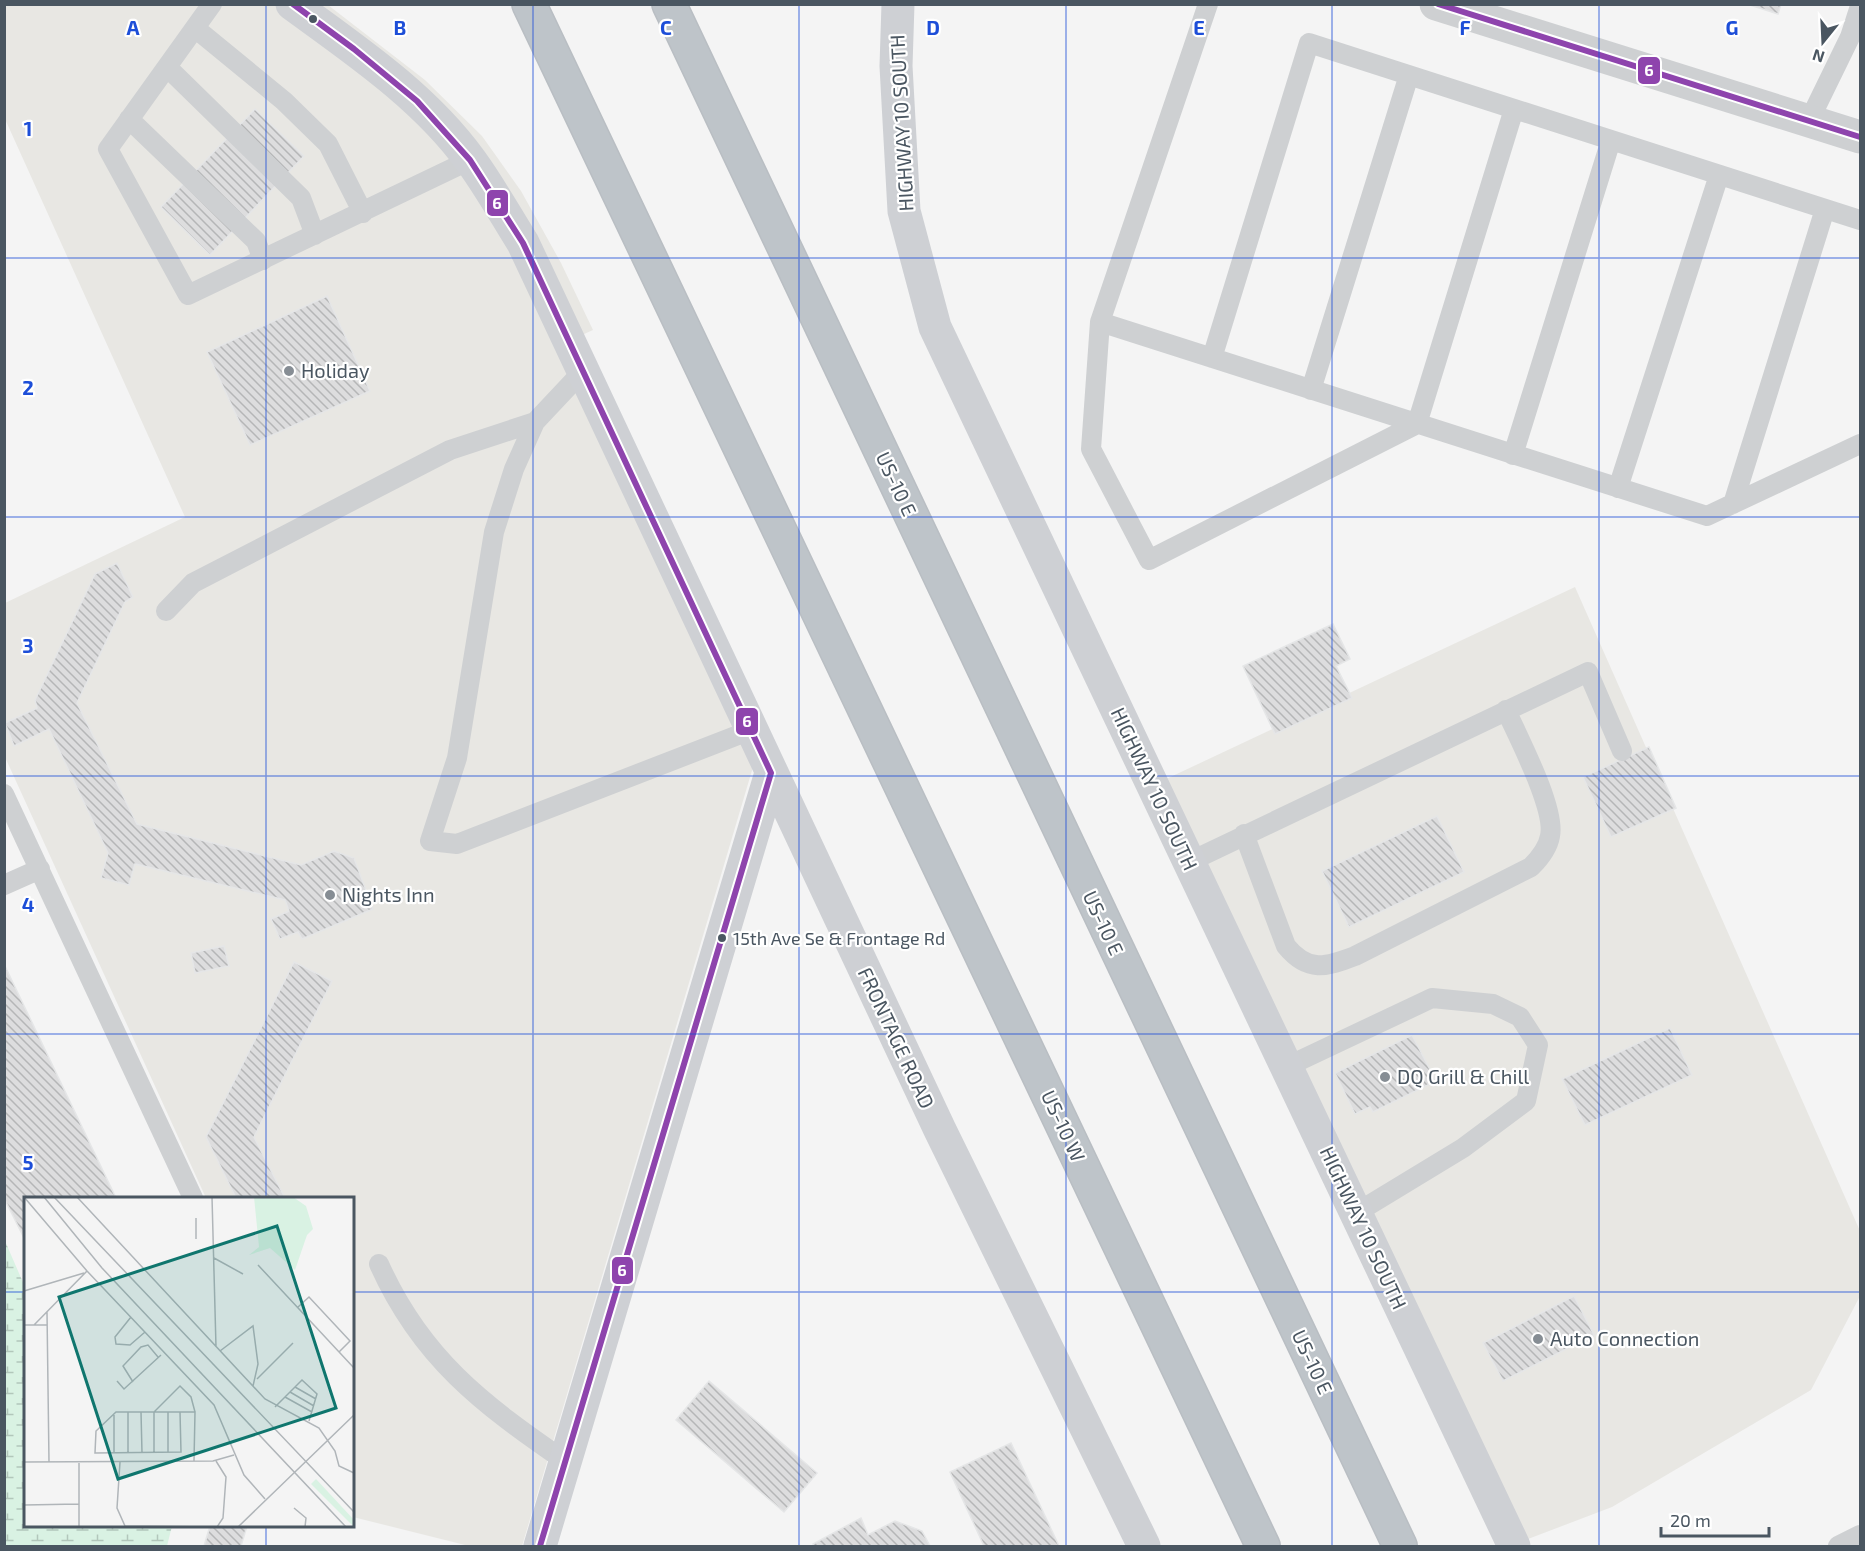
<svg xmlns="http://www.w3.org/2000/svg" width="1865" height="1551" viewBox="0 0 1865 1551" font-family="'Exo 2',sans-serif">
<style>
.commercial{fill:#e8e7e3}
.wetland{fill:url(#wetland-marsh)}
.building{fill:url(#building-back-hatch);stroke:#e5e6e7;stroke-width:1.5}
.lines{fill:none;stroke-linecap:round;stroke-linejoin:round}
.highway-casing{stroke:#b9bec3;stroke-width:36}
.lane{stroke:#ced0d2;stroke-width:20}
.street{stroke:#ced0d2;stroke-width:33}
.secondary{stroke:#ced0d4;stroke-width:33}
.highway{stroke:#bec4c9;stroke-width:33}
.bus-1-casing{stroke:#fff;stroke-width:10}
.bus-1{stroke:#8e44ad;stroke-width:6}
.grid{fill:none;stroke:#1d4ed8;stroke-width:1.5;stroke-opacity:0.55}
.bus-dot{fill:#4a5661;stroke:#fff;stroke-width:2}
.poi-dot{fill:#868d94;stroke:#fff;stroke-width:2}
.labels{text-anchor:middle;stroke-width:4.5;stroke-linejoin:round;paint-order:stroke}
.bus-label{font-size:18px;fill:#4a5661;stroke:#fff;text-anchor:start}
.street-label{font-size:20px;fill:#4a5661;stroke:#fff}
.poi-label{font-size:20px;fill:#4a5661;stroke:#fff;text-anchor:start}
.inset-road{fill:none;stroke:#b0b5b9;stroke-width:1.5}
.view{fill:#0f766e;fill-opacity:0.15;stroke:#0f766e;stroke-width:3}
.inset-edge{fill:none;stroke:#4a5661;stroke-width:3}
.grid-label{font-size:20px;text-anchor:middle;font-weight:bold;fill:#1d4ed8;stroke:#fff;stroke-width:4.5;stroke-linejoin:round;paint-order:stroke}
.line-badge{stroke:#fff;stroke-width:2}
.badge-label{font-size:16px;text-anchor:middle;font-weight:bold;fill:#fff}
</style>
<defs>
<pattern id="wetland-marsh" width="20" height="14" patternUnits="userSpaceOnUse" patternTransform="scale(1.5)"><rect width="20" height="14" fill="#d9f2e3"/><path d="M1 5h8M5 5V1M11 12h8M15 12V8" fill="none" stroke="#b2c7bb"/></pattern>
<pattern id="building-back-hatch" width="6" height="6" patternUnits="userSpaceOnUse" patternTransform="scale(1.5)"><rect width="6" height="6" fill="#ddddde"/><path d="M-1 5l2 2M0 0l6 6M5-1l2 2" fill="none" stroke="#b5b6b7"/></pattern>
</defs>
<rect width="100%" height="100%" fill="#f4f4f4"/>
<path class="commercial" d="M4 5H328L425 80 482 136 521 191 561 263 593 330 560 345 753 767 522 1546H469L353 1517 352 1198H206L5 757V603L185 517 5 119Z
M1575 587 1860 1231V1296L1811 1390 1612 1507 1528 1539 1164 780Z"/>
<path class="wetland" d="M5 1241 25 1287 26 1526H172L167 1546H5Z"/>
<path class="building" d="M1747 4H1781L1778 14Z
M255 109 304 156 210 255 161 207Z
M327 296 370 391 250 445 207 352Z
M117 563 133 597 125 602 77 703 137 824 301 865 334 851 354 858 373 909 302 939 298 932 280 939 271 919 289 911 285 900 135 864 129 885 101 878 108 853 49 729 14 746 5 723 37 708 35 700 95 574Z
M1333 624 1350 659 1336 666 1352 698 1275 734 1243 666Z
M1649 747 1676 808 1611 837 1583 777Z
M1437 816 1464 872 1349 927 1322 871Z
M224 946 229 966 195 973 191 953Z
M294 962 332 981 254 1137 285 1198H236L206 1137Z
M4 964 116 1198H26V1242L4 1198Z
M1670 1028 1692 1075 1585 1125 1562 1079Z
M1412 1035 1436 1081 1373 1112 1370 1107 1355 1114 1335 1073Z
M1574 1296 1594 1335 1503 1381 1483 1343Z
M709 1381 817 1473 784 1512 676 1420Z
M1011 1443 1059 1546H984L950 1472Z
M861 1518 868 1535 895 1521 922 1531 930 1546H814L813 1544Z
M210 1526H247L241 1546H204Z"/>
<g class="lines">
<g class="highway-casing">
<path id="highway" d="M529 4 1263 1546
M669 4 1400 1546"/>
</g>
<path class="lane" d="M212 4 108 149 188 295 470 160
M1208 4 1100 322 1707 516 1860 444
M195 28 284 101 328 144 363 213
M167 67 301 198 315 235
M129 119 256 241 263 260
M1809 121 1850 37 1860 6
M1100 322 1091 449 1149 560 1417 424 1514 109
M1212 358 1309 43 1860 220
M582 372 535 422 514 469 494 532 457 758 430 841 457 844 751 730
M1311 390 1409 75
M1513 455 1611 140
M1618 488 1719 175
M1733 504 1825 209
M166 611 193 583 450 450 535 422
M4 794 193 1198
M1244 834 1286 946C1308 973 1326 967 1355 956L1531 867C1539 859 1548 848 1550 836 1556 809 1518 737 1506 710
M1189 862 1588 672 1622 751
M4 885 40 869
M1286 1067 1432 998 1493 1004 1520 1017 1538 1045 1526 1101 1463 1148 1356 1213
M379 1264C421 1358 482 1404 565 1461
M1838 1546 1860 1535"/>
<path class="street" d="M1436 4 1860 137"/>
<path class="secondary" d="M292 4C355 50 425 97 471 161 490 187 506 216 523 243L940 1130 1144 1546
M898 4 896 66 904 211 935 327 1514 1546
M540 1546 771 773"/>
<use href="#highway" class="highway"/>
<g class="bus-1-casing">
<path id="bus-1" d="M293 4 354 49 417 101 470 160 523 243 771 773 540 1546
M1438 4 1860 137"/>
</g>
<use href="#bus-1" class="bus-1"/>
</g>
<path class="grid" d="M266 4V1198M533 4V1546M799 4V1546M1066 4V1546M1332 4V1546M1599 4V1546M4 258H1860M4 517H1860M4 776H1860M4 1034H1860M4 1292H26M352 1292H1860M266 1526V1546"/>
<g class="bus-dot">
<circle cx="313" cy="19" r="5"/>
<circle cx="722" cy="938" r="5"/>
</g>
<g class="poi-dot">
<circle cx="289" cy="371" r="6"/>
<circle cx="330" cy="895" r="6"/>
<circle cx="1385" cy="1077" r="6"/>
<circle cx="1538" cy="1339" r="6"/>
</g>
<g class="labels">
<g class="bus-label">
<text x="733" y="945">15th Ave Se &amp; Frontage Rd</text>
</g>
<g class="street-label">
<text transform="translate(902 123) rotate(-93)" y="7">HIGHWAY 10 SOUTH</text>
<text transform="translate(896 484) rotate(65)" y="7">US-10 E</text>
<text transform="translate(1154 789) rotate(65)" y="7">HIGHWAY 10 SOUTH</text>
<text transform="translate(1103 923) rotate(65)" y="7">US-10 E</text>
<text transform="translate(896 1038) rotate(65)" y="7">FRONTAGE ROAD</text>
<text transform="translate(1063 1126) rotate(65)" y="7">US-10 W</text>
<text transform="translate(1363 1228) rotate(65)" y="7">HIGHWAY 10 SOUTH</text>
<text transform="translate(1312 1362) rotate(65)" y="7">US-10 E</text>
</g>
<g class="poi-label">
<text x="301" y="378">Holiday</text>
<text x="342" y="902">Nights Inn</text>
<text x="1397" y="1084">DQ Grill &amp; Chill</text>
<text x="1550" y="1346">Auto Connection</text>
</g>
</g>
<g transform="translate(24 1197)">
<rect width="330" height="330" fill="#f4f4f4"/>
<path d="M292 282 330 323V330L287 287Z" fill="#d9f2e3"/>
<path d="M230 0H269L282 9 289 32 283 38 271 73 246 51 225 58 235 50Z" fill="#d9f2e3"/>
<path class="inset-road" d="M0 0 63 74 190 208 220 278 241 302M20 0 78 71 322 330M30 0 330 315M53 0 241 202 295 231 311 254 315 269 330 276M188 0 192 150M172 21V42M190 61 219 77M234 68 330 171M0 94 60 76M274 110 285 100 326 144 315 155M23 115 25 265M107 120 91 140 92 147 106 148 121 135M0 128H23M10 128 63 74M196 154 229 129 234 167 229 189M233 182 269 146M93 184 100 192 137 158M109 185 99 169 117 150 124 148 134 160M271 190 292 202M266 195 290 209M261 200 288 215M251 210 278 183 293 197 285 224M104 215V256M117 215 118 256M144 215V255M156 215 157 255 71 256 72 234 92 215H171L170 264M90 218V256M130 255V215L156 189 167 200 171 215M192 264 202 280 199 321 193 330M0 265 189 264 210 258M96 265 93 311 101 329 190 330M55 266V330M0 308 55 307M270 311 282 321 281 330M214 330 330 218"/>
<path class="view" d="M253 29 312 211 94 282 35 100Z"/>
<rect width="330" height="330" class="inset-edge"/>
</g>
<g class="grid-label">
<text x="133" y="35">A</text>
<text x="400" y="35">B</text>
<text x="666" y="35">C</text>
<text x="933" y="35">D</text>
<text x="1199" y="35">E</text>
<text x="1465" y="35">F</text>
<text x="1732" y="35">G</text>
<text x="28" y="136">1</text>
<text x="28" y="395">2</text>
<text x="28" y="653">3</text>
<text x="28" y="912">4</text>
<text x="28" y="1170">5</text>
</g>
<g class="line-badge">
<rect x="1637" y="56" width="24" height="29" rx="6" fill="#8e44ad"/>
<rect x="486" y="189" width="23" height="28" rx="6" fill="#8e44ad"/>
<rect x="735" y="707" width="24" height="29" rx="6" fill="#8e44ad"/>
<rect x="611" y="1256" width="23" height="29" rx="6" fill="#8e44ad"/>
</g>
<g class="badge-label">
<text x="1649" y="76">6</text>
<text x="497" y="209">6</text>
<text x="747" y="727">6</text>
<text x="622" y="1276">6</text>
</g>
<rect width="1865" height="1551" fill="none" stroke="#4a5661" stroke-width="12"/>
<g transform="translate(1823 42) rotate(198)" stroke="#ffffff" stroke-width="4.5" paint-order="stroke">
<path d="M0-4.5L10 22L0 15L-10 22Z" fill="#4a5661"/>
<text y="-9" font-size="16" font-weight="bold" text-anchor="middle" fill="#4a5661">N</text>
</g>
<path d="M1661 1527v9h108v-9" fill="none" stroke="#4a5661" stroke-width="3"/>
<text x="1670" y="1527" font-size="18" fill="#4a5661" stroke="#ffffff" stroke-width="4.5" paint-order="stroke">20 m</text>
</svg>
